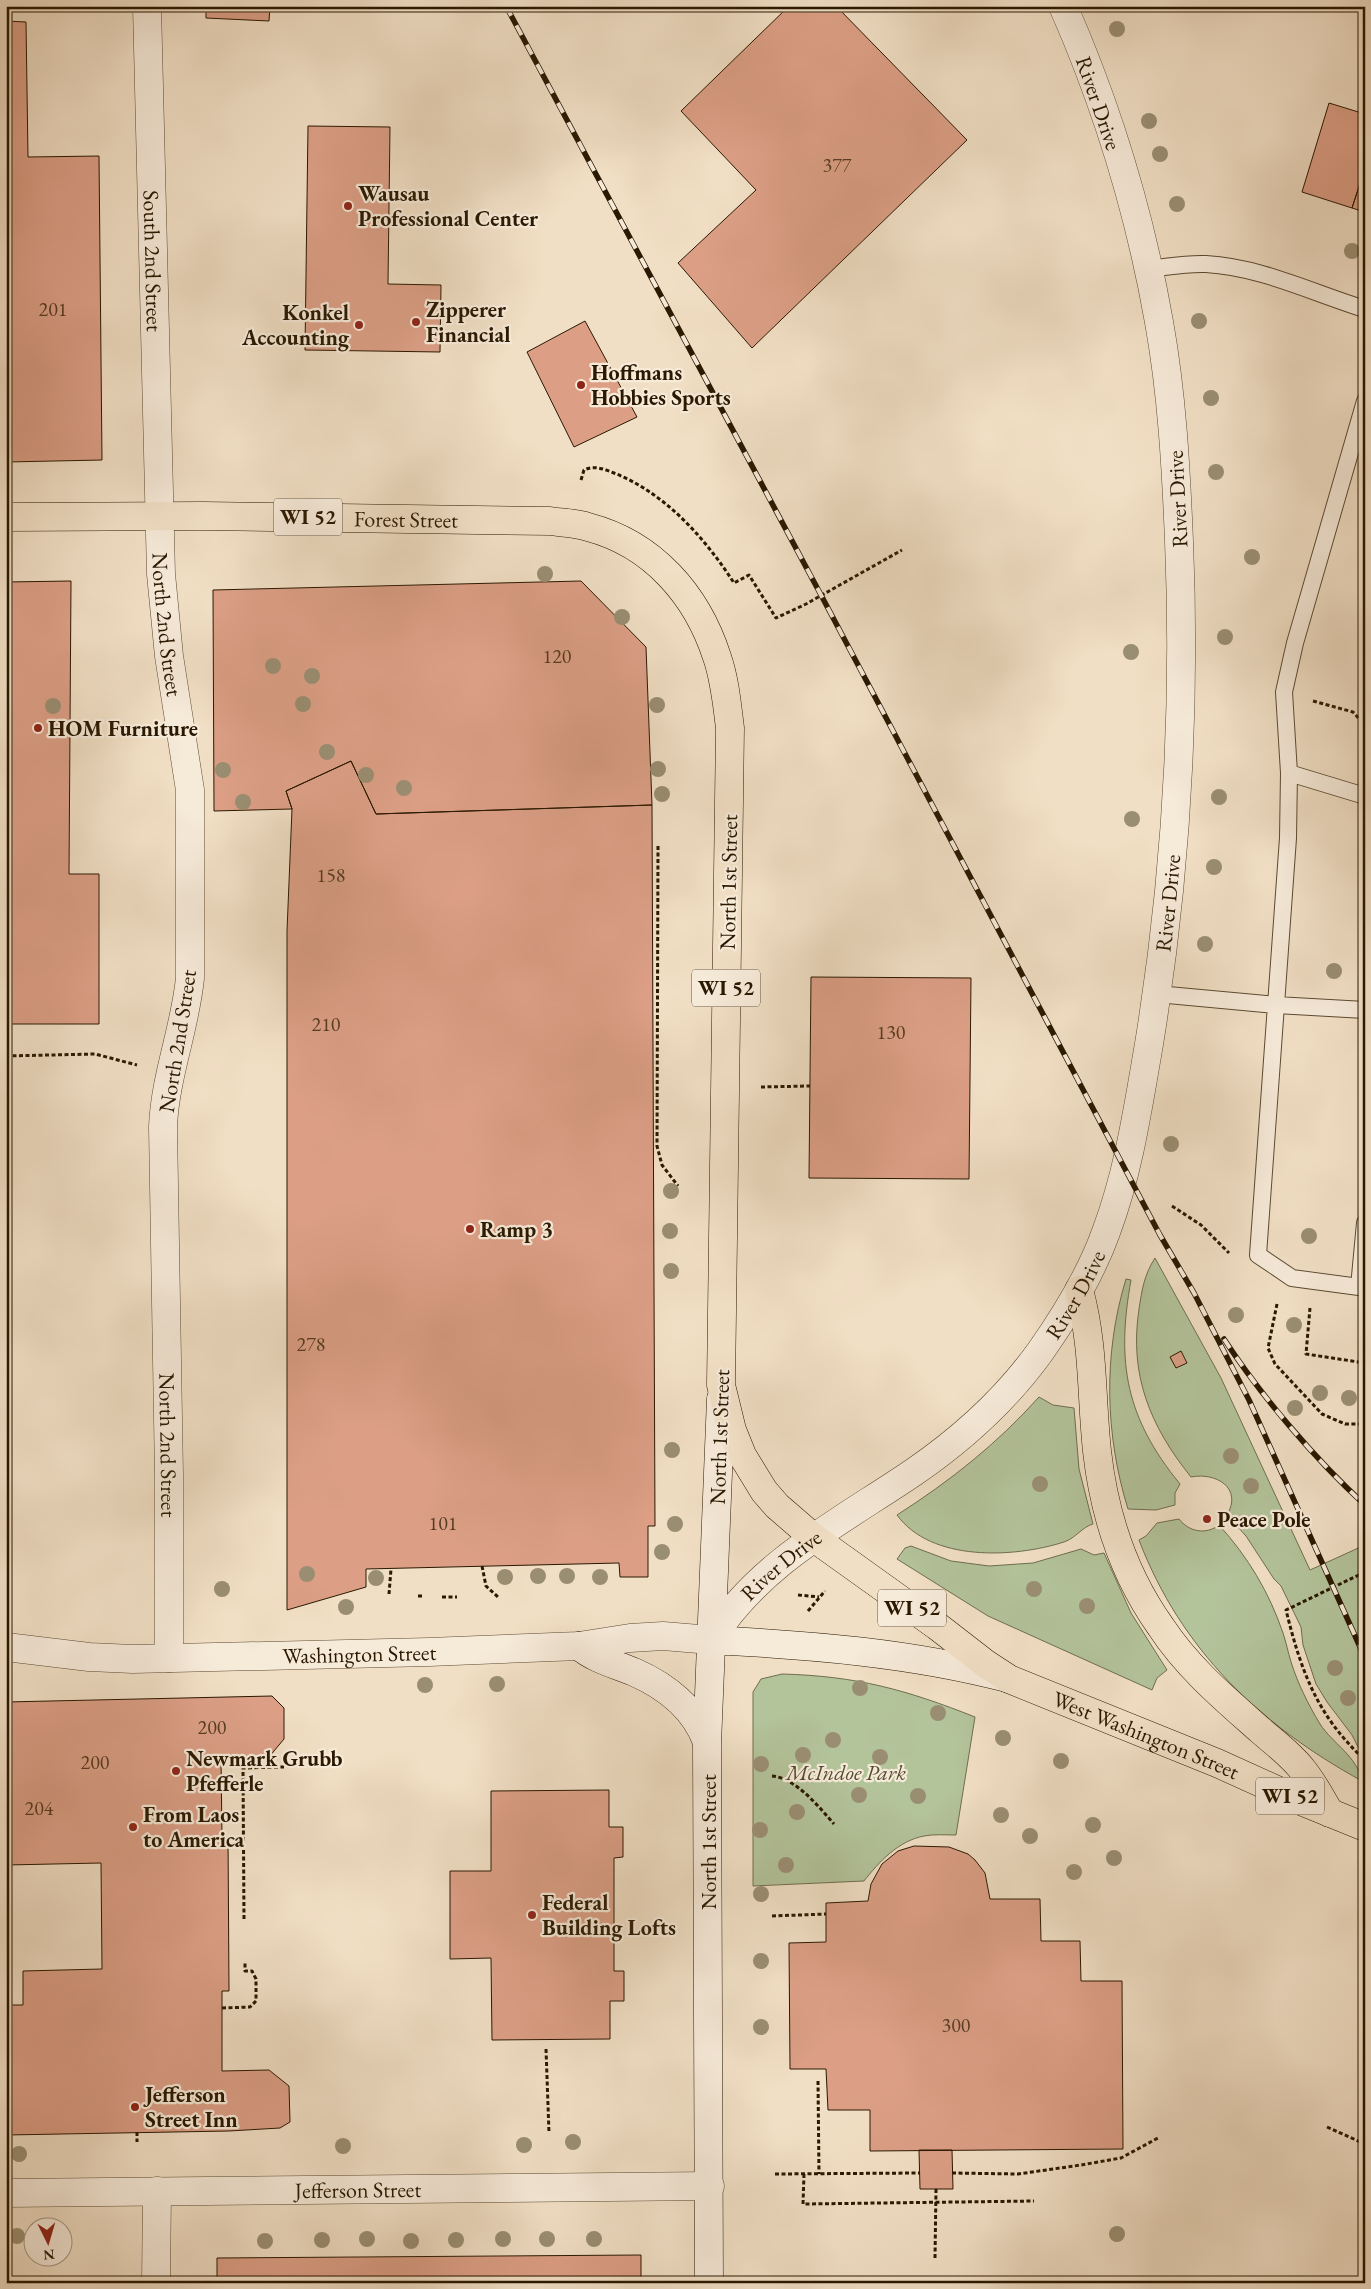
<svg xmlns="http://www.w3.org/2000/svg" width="1371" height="2289" viewBox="0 0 1371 2289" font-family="'EB Garamond',serif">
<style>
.green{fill:#b3c39a;stroke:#6e6e4d}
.building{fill:#dc9f86;stroke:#2a1800}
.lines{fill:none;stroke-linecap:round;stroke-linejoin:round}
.service-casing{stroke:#5c4a31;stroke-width:18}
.minor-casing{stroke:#5c4a31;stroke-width:29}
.secondary-casing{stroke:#2a1800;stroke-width:29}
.primary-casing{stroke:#2a1800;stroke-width:29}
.path{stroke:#2a1800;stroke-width:3;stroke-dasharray:4 2.5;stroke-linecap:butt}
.service{stroke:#f6ead9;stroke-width:16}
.minor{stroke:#f6ead9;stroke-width:28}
.secondary{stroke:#f6ead9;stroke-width:28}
.primary{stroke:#f1dfc5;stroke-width:28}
.rail-casing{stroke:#2a1800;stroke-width:5.5}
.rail{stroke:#f6ead9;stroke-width:4;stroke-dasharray:11;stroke-linecap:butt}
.tree{fill:#9a8e72}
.poi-dot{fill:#8f2418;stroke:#f6ead9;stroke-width:2}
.labels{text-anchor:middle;stroke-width:4.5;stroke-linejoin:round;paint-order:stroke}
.number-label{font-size:20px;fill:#563a22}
.shield{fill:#f6ead9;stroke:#675741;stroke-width:1}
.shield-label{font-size:21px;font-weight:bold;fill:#2a1800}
.street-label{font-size:22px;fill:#2a1800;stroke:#f6ead9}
.poi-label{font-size:22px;font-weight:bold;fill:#2a1800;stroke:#f6ead9;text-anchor:start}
.park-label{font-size:22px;font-style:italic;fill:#534b2e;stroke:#f6ead9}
</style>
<rect width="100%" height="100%" fill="#f1dfc5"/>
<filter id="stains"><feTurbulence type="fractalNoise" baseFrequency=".004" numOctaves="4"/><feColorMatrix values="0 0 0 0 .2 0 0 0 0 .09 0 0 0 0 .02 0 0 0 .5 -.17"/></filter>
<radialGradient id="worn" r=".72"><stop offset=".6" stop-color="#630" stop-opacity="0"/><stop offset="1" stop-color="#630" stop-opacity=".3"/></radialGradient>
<path class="green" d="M1155 1258 1221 1378 1310 1570 1365 1545V1761L1352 1735 1327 1702 1316 1684 1303 1645 1301 1627 1281 1586 1274 1579 1246 1536 1227 1515C1243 1488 1216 1472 1191 1477 1150 1426 1129 1375 1139 1309 1142 1290 1144 1275 1155 1258Z
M1126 1279 1131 1280C1116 1363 1126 1418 1180 1484L1175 1493V1505L1156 1510 1128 1509C1105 1435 1103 1354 1126 1279Z
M1039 1397 1053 1405 1074 1408 1079 1469 1093 1524C1082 1527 1076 1538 1064 1542 1014 1558 931 1562 897 1515 950 1481 997 1444 1039 1397Z
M1179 1519C1189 1532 1206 1535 1219 1525 1248 1557 1269 1592 1283 1633 1286 1642 1288 1652 1291 1662 1298 1684 1308 1704 1320 1724 1333 1744 1357 1756 1362 1781 1260 1725 1181 1650 1139 1540L1146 1536 1157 1523Z
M911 1546 951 1561 989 1566 1033 1563 1081 1549 1094 1555 1104 1553 1131 1613 1167 1670 1157 1678 1152 1690 988 1616 897 1559 905 1548Z
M782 1674C857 1676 907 1690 975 1717L956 1835C945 1835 934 1834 924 1836 898 1841 879 1862 864 1881L753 1886V1692L761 1679Z"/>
<path class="building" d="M206 6H270L269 21 206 18Z
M789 6H836L967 140 752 348 678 263 756 190 681 111Z
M6 21 26 22 28 157 99 156 102 460 6 462Z
M1329 103 1365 114V168L1352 208 1302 192Z
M308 126 390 127 388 284 441 285 440 352 305 350Z
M1365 168V212L1352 208Z
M585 321 637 417 574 447 527 352Z
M71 581 69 874H99V1024H6V582Z
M581 581 646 647 652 805 376 814 351 761 286 791 292 809 214 811 213 590Z
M351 761 376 814 652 805 655 1526H648V1577H620L619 1563 366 1569V1587L287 1610V931L292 809 286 791Z
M811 977 971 978 969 1179 809 1178Z
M1181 1351 1187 1363 1176 1368 1170 1357Z
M272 1696 284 1708V1739L269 1757 221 1758 222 1838 228 1837 229 1991H222V2071L269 2070 289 2086 290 2122 280 2128 229 2131 6 2135V2005H23V1971L102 1969 101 1863 6 1865V1702Z
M609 1790V1827H623V1857L614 1858V1971H624V2001H610V2039L492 2040 491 1958 450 1959V1871H491V1791Z
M914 1846 949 1847 968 1854 975 1860 985 1873 990 1899H1040L1041 1941H1080L1081 1981H1122L1123 2149 870 2151V2110H828L826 2069H790L789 1943 826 1942V1903L868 1901 871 1884 882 1864 898 1851Z
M919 2150H952L953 2189H920Z
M641 2255V2283H217V2258Z"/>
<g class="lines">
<g class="service-casing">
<path id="service" d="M1148 269C1167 267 1187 263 1206 264 1261 267 1313 293 1365 309
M1365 401 1295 643 1284 692 1289 773 1288 838 1258 1255 1292 1278 1359 1287 1365 1223
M1289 773 1365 796
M1157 994 1276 1005 1365 1010"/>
</g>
<g class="minor-casing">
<g id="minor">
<path id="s1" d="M147 6 161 574 169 656 190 790V978C185 1029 165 1076 163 1127L169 1476V1658"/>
<path id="s2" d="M6 1647 89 1657 133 1659 429 1652 579 1646 630 1638 663 1636 711 1640C758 1563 842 1521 914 1472 962 1439 1006 1399 1040 1352 1066 1315 1091 1274 1106 1232 1129 1171 1138 1107 1149 1044 1176 878 1186 709 1179 541 1176 468 1172 394 1159 322 1140 214 1107 106 1063 6"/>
<path id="s3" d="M6 2193 710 2186"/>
<path d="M156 2283 157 2191"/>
</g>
</g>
<g class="secondary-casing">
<path id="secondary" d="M711 1640C810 1645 911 1653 1007 1678
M579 1646C596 1660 615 1664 634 1672 666 1686 695 1709 707 1742
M709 2283 707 1744 721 1399"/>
</g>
<g class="primary-casing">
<g id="primary">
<path id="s4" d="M6 517 203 516 550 521C563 523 576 523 588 527 653 544 697 595 717 657 725 680 727 705 730 728L721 1385 732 1430 742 1455 764 1491 777 1506 814 1538 937 1626 986 1664 1009 1679 1217 1763 1301 1801 1365 1827"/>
<path d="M1079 1290C1094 1345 1091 1395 1097 1451 1104 1514 1124 1575 1161 1627 1188 1668 1224 1698 1260 1730 1275 1743 1290 1754 1302 1769 1313 1782 1321 1798 1330 1813"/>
</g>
</g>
<path class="path" d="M581 480 584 470C594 465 604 469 614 473 665 493 705 538 734 583L749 575 776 618 806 604 902 550
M1313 701 1353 712 1365 725
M658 846 657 1146 662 1165 678 1186
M6 1056 95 1054 137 1065
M761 1087 810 1086
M1172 1206 1201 1225 1229 1253
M1277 1304 1268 1348 1275 1364 1322 1414 1345 1424H1365
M1310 1308 1306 1354 1365 1363
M482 1566 486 1586 498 1597
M1365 1572 1286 1610C1301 1671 1317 1716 1365 1760
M389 1594 391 1569
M798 1595 819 1597
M418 1596H423
M442 1597H457
M808 1611 825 1591
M772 1776C796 1778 819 1807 834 1824
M772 1916 826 1914
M244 1919 243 1768 284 1767
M222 2008 250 2007 256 2001V1979L252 1971H245V1963
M546 2049 549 2133
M818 2081 819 2174
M1327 2127 1365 2144
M137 2132V2142
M952 2173 1018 2174 1081 2165 1121 2158 1158 2138
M775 2174 920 2173
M804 2174 803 2204 1034 2201
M935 2258 936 2189"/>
<use href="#service" class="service"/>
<use href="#minor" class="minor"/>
<use href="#secondary" class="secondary"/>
<use href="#primary" class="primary"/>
<g class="rail-casing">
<path id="rail" d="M506 6 821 595 1160 1235 1194 1293 1249 1400 1365 1658
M1224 1339C1261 1396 1315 1459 1365 1505"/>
</g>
<use href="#rail" class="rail"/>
</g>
<g class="tree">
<circle cx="1117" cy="29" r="8"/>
<circle cx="1149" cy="121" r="8"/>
<circle cx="1160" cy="154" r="8"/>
<circle cx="1177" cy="204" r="8"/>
<circle cx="1352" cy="251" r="8"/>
<circle cx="1199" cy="321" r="8"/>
<circle cx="1211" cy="398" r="8"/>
<circle cx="1216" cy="472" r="8"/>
<circle cx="1252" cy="557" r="8"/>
<circle cx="545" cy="574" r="8"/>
<circle cx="622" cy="617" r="8"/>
<circle cx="1225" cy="637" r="8"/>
<circle cx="1131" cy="652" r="8"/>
<circle cx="273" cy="666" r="8"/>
<circle cx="312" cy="676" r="8"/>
<circle cx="303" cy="704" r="8"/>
<circle cx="657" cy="705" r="8"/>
<circle cx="53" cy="706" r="8"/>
<circle cx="327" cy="752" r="8"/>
<circle cx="658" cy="769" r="8"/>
<circle cx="223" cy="770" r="8"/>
<circle cx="366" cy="775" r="8"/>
<circle cx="404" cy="788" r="8"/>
<circle cx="662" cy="794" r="8"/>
<circle cx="1219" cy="797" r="8"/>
<circle cx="243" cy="802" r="8"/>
<circle cx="1132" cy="819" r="8"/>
<circle cx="1214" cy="867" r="8"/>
<circle cx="1205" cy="944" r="8"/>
<circle cx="1334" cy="971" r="8"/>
<circle cx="1171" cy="1144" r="8"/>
<circle cx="671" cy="1191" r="8"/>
<circle cx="670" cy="1231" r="8"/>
<circle cx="1309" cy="1236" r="8"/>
<circle cx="671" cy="1271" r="8"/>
<circle cx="1236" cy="1315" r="8"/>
<circle cx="1294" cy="1325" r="8"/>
<circle cx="1320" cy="1393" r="8"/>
<circle cx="1349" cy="1398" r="8"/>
<circle cx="1295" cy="1408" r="8"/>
<circle cx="672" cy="1450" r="8"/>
<circle cx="1231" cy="1456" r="8"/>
<circle cx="1040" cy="1484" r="8"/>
<circle cx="1251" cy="1486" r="8"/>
<circle cx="675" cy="1524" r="8"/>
<circle cx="662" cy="1552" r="8"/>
<circle cx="307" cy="1574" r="8"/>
<circle cx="538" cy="1576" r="8"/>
<circle cx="567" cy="1576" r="8"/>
<circle cx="505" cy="1577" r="8"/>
<circle cx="600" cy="1577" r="8"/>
<circle cx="376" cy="1578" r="8"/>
<circle cx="222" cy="1589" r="8"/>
<circle cx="1034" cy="1589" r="8"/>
<circle cx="1087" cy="1606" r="8"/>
<circle cx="346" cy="1607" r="8"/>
<circle cx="1335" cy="1668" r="8"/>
<circle cx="497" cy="1684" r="8"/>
<circle cx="425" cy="1685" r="8"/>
<circle cx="860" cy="1688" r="8"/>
<circle cx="1348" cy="1698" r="8"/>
<circle cx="938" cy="1713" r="8"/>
<circle cx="1003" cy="1738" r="8"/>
<circle cx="833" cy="1740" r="8"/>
<circle cx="803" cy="1755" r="8"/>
<circle cx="880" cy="1757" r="8"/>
<circle cx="1061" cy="1761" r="8"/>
<circle cx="761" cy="1764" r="8"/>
<circle cx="859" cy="1795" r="8"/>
<circle cx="918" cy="1796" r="8"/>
<circle cx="797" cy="1812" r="8"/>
<circle cx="1001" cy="1815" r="8"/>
<circle cx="1093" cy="1825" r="8"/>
<circle cx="760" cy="1830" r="8"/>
<circle cx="1030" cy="1836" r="8"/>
<circle cx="1114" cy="1858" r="8"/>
<circle cx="786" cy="1865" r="8"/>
<circle cx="1074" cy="1872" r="8"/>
<circle cx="761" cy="1894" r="8"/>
<circle cx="761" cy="1961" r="8"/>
<circle cx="761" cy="2027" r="8"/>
<circle cx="573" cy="2142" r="8"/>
<circle cx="524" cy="2145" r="8"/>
<circle cx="343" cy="2146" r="8"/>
<circle cx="19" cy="2154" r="8"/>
<circle cx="1117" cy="2234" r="8"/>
<circle cx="17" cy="2236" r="8"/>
<circle cx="367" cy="2239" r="8"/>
<circle cx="503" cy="2239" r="8"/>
<circle cx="547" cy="2239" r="8"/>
<circle cx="594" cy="2239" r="8"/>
<circle cx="322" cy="2240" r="8"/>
<circle cx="456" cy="2240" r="8"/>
<circle cx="265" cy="2241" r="8"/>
<circle cx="411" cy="2241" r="8"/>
</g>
<g class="poi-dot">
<circle cx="348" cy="206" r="5"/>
<circle cx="416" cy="322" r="5"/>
<circle cx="359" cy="325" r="5"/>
<circle cx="581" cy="385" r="5"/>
<circle cx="38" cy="728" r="5"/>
<circle cx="470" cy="1229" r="5"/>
<circle cx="1207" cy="1519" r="5"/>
<circle cx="176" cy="1771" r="5"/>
<circle cx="133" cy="1827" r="5"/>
<circle cx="532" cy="1915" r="5"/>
<circle cx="135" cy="2107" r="5"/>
</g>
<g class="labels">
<g class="number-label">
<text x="837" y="172">377</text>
<text x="53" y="316">201</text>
<text x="557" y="663">120</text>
<text x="331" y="882">158</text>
<text x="326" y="1031">210</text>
<text x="891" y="1039">130</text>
<text x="311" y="1351">278</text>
<text x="443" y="1530">101</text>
<text x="212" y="1734">200</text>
<text x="95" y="1769">200</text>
<text x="39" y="1815">204</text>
<text x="956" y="2032">300</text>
</g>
<g class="shield">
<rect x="274" y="498.5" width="68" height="37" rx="4"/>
<rect x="692" y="969.5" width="68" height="37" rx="4"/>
<rect x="878" y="1589.5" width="68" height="37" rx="4"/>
<rect x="1256" y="1777.5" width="68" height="37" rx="4"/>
</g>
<g class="shield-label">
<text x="308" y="524">WI 52</text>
<text x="726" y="995">WI 52</text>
<text x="912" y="1615">WI 52</text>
<text x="1290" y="1803">WI 52</text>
</g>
<g class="street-label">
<text transform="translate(1099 103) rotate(71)" y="8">River Drive</text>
<text dy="8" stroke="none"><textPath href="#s1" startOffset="255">South 2nd Street</textPath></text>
<text transform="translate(1177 499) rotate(-93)" y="8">River Drive</text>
<text dy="8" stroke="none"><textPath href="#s4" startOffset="400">Forest Street</textPath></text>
<text dy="8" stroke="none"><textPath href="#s1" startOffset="619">North 2nd Street</textPath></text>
<text transform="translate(728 882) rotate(-89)" y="8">North 1st Street</text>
<text dy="8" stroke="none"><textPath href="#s2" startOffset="1620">River Drive</textPath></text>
<text transform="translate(177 1041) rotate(-81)" y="8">North 2nd Street</text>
<text dy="8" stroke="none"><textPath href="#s2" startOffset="1215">River Drive</textPath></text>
<text transform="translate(719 1437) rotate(-88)" y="8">North 1st Street</text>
<text dy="8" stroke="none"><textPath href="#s1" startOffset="1444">North 2nd Street</textPath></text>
<text dy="8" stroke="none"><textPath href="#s2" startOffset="810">River Drive</textPath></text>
<text dy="8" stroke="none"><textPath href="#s2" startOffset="354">Washington Street</textPath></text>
<text dy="8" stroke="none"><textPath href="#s4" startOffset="2076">West Washington Street</textPath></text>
<text transform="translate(708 1842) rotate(-90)" y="8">North 1st Street</text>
<text dy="8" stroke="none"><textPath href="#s3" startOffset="352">Jefferson Street</textPath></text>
</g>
<g class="poi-label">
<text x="358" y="201">Wausau<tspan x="358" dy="25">Professional Center</tspan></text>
<text x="426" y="317">Zipperer<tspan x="426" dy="25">Financial</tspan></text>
<text x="349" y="320" text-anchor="end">Konkel<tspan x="349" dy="25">Accounting</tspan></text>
<text x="591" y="380">Hoffmans<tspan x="591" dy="25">Hobbies Sports</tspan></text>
<text x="48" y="736">HOM Furniture</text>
<text x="480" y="1237">Ramp 3</text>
<text x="1217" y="1527">Peace Pole</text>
<text x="186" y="1766">Newmark Grubb<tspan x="186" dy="25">Pfefferle</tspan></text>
<text x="143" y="1822">From Laos<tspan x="143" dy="25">to America</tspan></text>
<text x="542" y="1910">Federal<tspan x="542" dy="25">Building Lofts</tspan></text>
<text x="145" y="2102">Jefferson<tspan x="145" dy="25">Street Inn</tspan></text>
</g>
<g class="park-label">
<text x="846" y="1780">McIndoe Park</text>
</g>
</g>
<rect width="1371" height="2289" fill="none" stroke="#f1dfc5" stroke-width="25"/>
<rect x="8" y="8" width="1356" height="2274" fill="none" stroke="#2a1800" stroke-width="2.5"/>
<rect x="12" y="12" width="1346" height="2264" fill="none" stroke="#2a1800"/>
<g transform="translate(48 2242) rotate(175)"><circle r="24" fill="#f6ead9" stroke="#a49682"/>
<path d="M0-4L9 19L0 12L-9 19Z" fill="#8f2418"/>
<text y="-8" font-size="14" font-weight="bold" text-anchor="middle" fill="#2a1800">N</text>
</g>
<rect width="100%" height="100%" filter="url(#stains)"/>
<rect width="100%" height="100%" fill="url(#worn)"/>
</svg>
